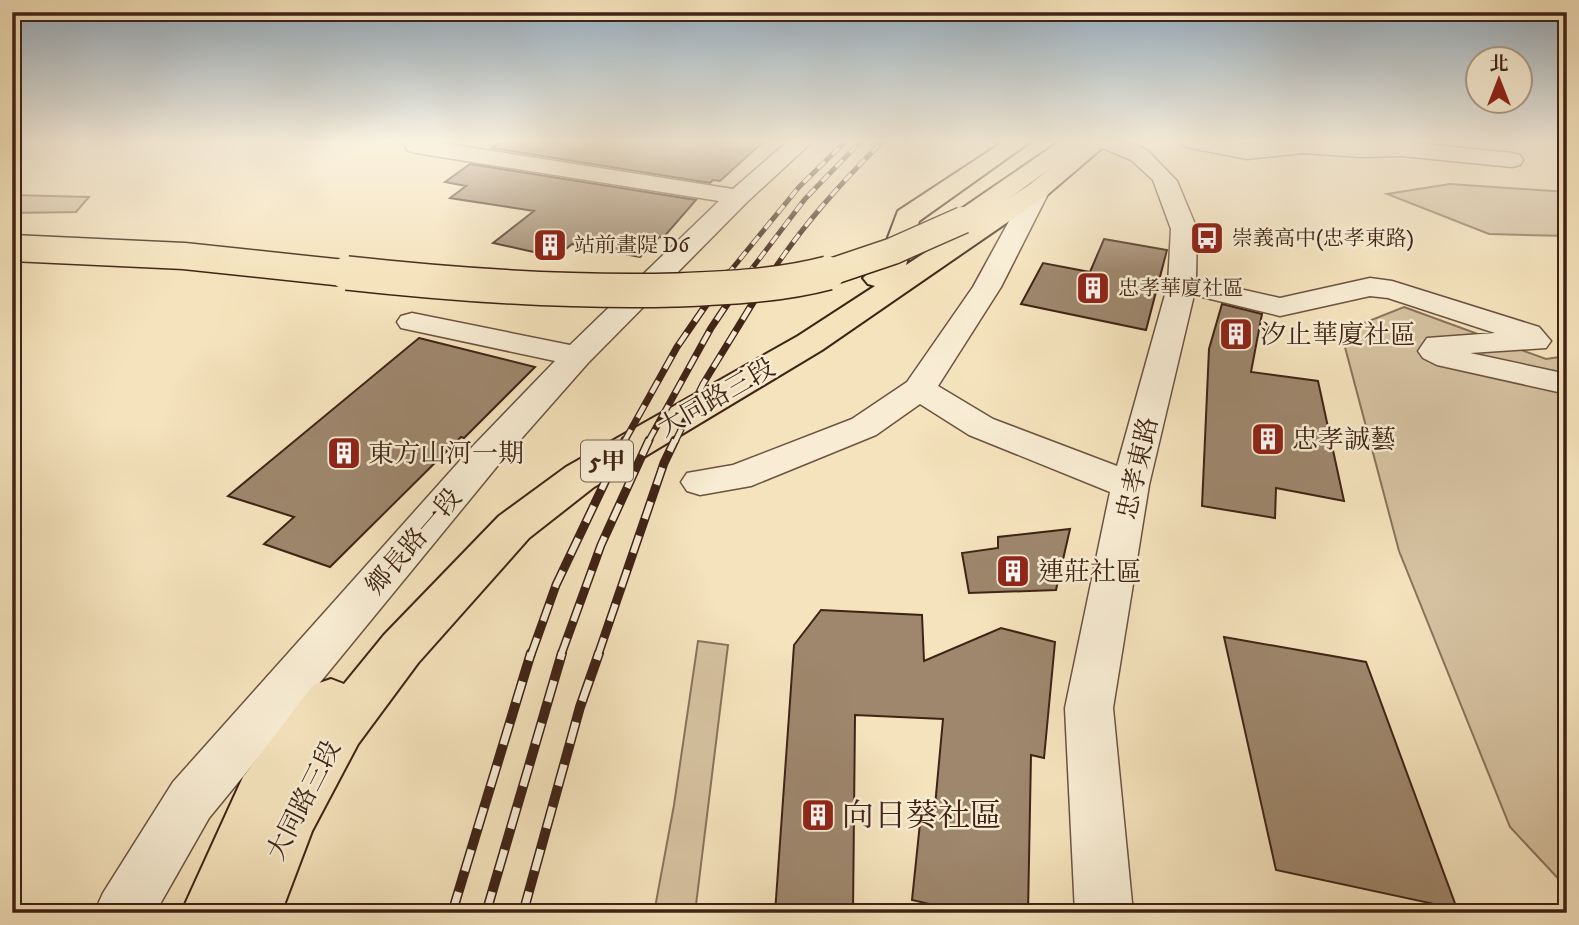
<svg xmlns="http://www.w3.org/2000/svg" width="1579" height="925" viewBox="0 0 1579 925" font-family="'IM FELL DW Pica','Noto Serif TC',serif">
<style>
.green{fill:#d6c2a1;stroke:#8a725c;stroke-width:2}
.building{fill:#9e876d;stroke:#3f2316;stroke-width:2}
.lines{fill:none;stroke-linecap:round;stroke-linejoin:round}
.minor-casing{stroke:#6c5340;stroke-width:3}
.major-casing{stroke:#3f2316;stroke-width:4}
.highway-casing{stroke:#3f2316;stroke-width:4}
.minor{fill:#f8edd4;fill-rule:evenodd}
.major{fill:#f5e3bd;fill-rule:evenodd}
.highway{fill:#f5e3bd;fill-rule:evenodd}
.rail-far3-casing{stroke:#3f2316;stroke-width:5}
.rail-far2-casing{stroke:#3f2316;stroke-width:7}
.rail-far1-casing{stroke:#3f2316;stroke-width:9}
.rail-casing{stroke:#3f2316;stroke-width:10}
.rail-far3{stroke:#f8edd4;stroke-width:3.5;stroke-dasharray:10;stroke-linecap:butt}
.rail-far2{stroke:#f8edd4;stroke-width:4.5;stroke-dasharray:14;stroke-linecap:butt}
.rail-far1{stroke:#f8edd4;stroke-width:6;stroke-dasharray:18;stroke-linecap:butt}
.rail{stroke:#f8edd4;stroke-width:7;stroke-dasharray:22;stroke-linecap:butt}
.highway-bridge-far1-casing{stroke:#3f2316;stroke-width:29;stroke-linecap:butt}
.highway-bridge-casing{stroke:#3f2316;stroke-width:36;stroke-linecap:butt}
.highway-bridge-far1{stroke:#f5e3bd;stroke-width:26}
.highway-bridge{stroke:#f5e3bd;stroke-width:33}
.labels{text-anchor:middle;stroke-width:5;stroke-linejoin:round;paint-order:stroke}
.far-poi-label{font-size:21px;fill:#3f2316;stroke:#f8edd4;text-anchor:start}
.shield{fill:#f8edd4;stroke:#76604f;stroke-width:2}
.shield-label{font-size:24px;font-weight:bold;fill:#3f2316}
.poi-label{font-size:26px;fill:#3f2316;stroke:#f8edd4;text-anchor:start}
.street-label{font-size:26px;fill:#3f2316;stroke:#f8edd4}
.near-poi-label{font-size:32px;fill:#3f2316;stroke:#f8edd4;text-anchor:start}
</style>
<rect width="100%" height="100%" fill="#f5e3bd"/>
<filter id="stains"><feTurbulence type="fractalNoise" baseFrequency=".00286" numOctaves="4"/><feColorMatrix values="0 0 0 0 .2 0 0 0 0 .09 0 0 0 0 .02 0 0 0 .5 -.17"/></filter>
<radialGradient id="worn" r=".72"><stop offset=".6" stop-color="#630" stop-opacity="0"/><stop offset="1" stop-color="#630" stop-opacity=".3"/></radialGradient>
<path class="green" d="M1450 184 1567 192V236L1489 234 1387 194Z
M12 195 89 197 76 212 12 213Z
M1404 307 1546 359 1567 356V888L1510 827 1399 551 1341 332Z
M698 641 728 645 695 913H654L674 805Z"/>
<path class="building" d="M500 142H763L720 181 713 180 710 183 492 148Z
M470 164 696 200 663 238 659 237 640 257 572 244 556 257 493 243 534 211 450 198 466 186 445 182Z
M1104 239 1167 250 1146 330 1021 304 1043 263 1090 272Z
M1222 304 1262 314 1251 372 1318 381 1344 501 1276 488 1275 518 1202 506 1209 349Z
M419 338 535 367 464 438 461 437 330 567 264 544 294 517 228 496Z
M1070 529 1056 590 969 593 962 553 998 548V537Z
M821 610 922 615 924 661 1001 628 1055 642 1044 758 1031 755 1028 913H938V906L912 900 922 804 935 806 943 719 855 715 853 913H775L794 645Z
M1224 637 1366 662 1457 909 1276 870Z"/>
<g class="lines">
<g class="minor-casing">
<path id="minor" d="M407 142H436L733 189 787 142H812L747 202 588 363 499 464 209 818 155 913H94L103 893 173 782 473 446 555 361 401 328 397 322 401 316 412 313 570 345 719 201 416 153 408 151 405 146Z
M1097 142H1128L1147 150 1177 181 1197 229 1196 279 1280 298 1370 278 1392 281 1539 327 1551 341 1546 348 1470 353 1567 374V394L1437 365 1423 358 1418 351 1427 338 1495 333 1388 298 1370 296 1280 316 1194 295 1149 485 1113 708 1133 913H1075L1065 708 1110 492 969 435 920 404 876 435 751 486 700 495 687 491 681 482 687 473 733 465 852 419 907 382 973 287 1026 190 1029 185 1038 183 1047 185 1050 190 1001 287 938 386 993 419 1117 466 1168 284 1171 229 1153 180 1131 160 1100 147Z
M1183 142H1232L1247 145 1273 142H1404L1512 153 1520 155 1523 160 1520 165 1512 167 1402 156 1361 157 1302 153 1247 159 1186 147Z"/>
</g>
<g class="major-casing">
<path id="major" d="M1003 142H1030L919 221 906 265 1029 185 1083 142H1109L1047 195 822 350 594 487 529 538 418 663 358 744 312 831 281 913H181L243 777 313 685 331 679 344 684 384 635 499 516 566 467 798 336 875 286 868 284 863 278 878 264 898 211Z"/>
</g>
<g class="highway-casing">
<path id="highway" d="M1059 142H1086L972 226 963 228 954 226 950 220 954 214Z"/>
</g>
<use href="#minor" class="minor"/>
<use href="#major" class="major"/>
<use href="#highway" class="highway"/>
<g class="rail-far3-casing">
<path id="rail-far3" d="M727 275 799 187 845 142
M747 275 805 199 860 142
M770 275C803 225 840 184 882 142"/>
</g>
<g class="rail-far2-casing">
<path id="rail-far2" d="M624 442 677 347 728 273
M648 442 711 328 748 273
M675 442 703 384 771 273"/>
</g>
<g class="rail-far1-casing">
<path id="rail-far1" d="M531 655 556 585 625 440
M561 655 601 545 649 440
M598 655 664 463 675 440"/>
</g>
<g class="rail-casing">
<path id="rail" d="M452 913 531 653
M486 913 562 653
M523 913 580 707 599 653"/>
</g>
<use href="#rail-far3" class="rail-far3"/>
<use href="#rail-far2" class="rail-far2"/>
<use href="#rail-far1" class="rail-far1"/>
<use href="#rail" class="rail"/>
<g class="highway-bridge-far1-casing">
<path id="highway-bridge-far1" d="M12 248 184 256 363 275
M822 275 893 251 963 220"/>
</g>
<g class="highway-bridge-casing">
<path id="highway-bridge" d="M347 273C456 285 565 293 676 290 726 288 779 286 828 273"/>
</g>
<use href="#highway-bridge-far1" class="highway-bridge-far1"/>
<use href="#highway-bridge" class="highway-bridge"/>
</g>
<linearGradient id="sky" x2="0" y2="1"><stop stop-color="#94adc0"/><stop offset="0.52" stop-color="#faf2e1"/><stop offset="1" stop-color="#faf2e1" stop-opacity="0"/></linearGradient>
<rect width="1579" height="272" fill="url(#sky)"/>
<defs>
<g id="bus-square" transform="scale(1.75)"><rect x="-9" y="-9" width="18" height="18" rx="4" fill="#8f2418" stroke="#f8edd4"/><path d="M-5-6H5V4H4V6H2V4H-2V6H-4V4H-5ZM-3.5-4V0h7V-4ZM-3.5 1.2v1.5H-2V1.2ZM2 1.2v1.5H3.5V1.2Z" fill="#fff"/></g>
<g id="building-square" transform="scale(1.75)"><rect x="-9" y="-9" width="18" height="18" rx="4" fill="#8f2418" stroke="#f8edd4"/><path d="M-4-6H4V6H1V3H-1V6H-4ZM-2.5-4.3h1.7v1.8h-1.7ZM.8-4.3h1.7v1.8H.8ZM-2.5-1h1.7V.8h-1.7ZM.8-1h1.7V.8H.8Z" fill="#fff"/></g>
</defs>
<g fill-rule="evenodd">
<use href="#bus-square" x="1207" y="238"/>
<use href="#building-square" x="550" y="245"/>
<use href="#building-square" x="1093" y="288"/>
<use href="#building-square" x="1236" y="334"/>
<use href="#building-square" x="1268" y="439"/>
<use href="#building-square" x="344" y="453"/>
<use href="#building-square" x="1013" y="571"/>
<use href="#building-square" x="818" y="815"/>
</g>
<g class="labels">
<g class="far-poi-label">
<text x="1232" y="245">崇義高中(忠孝東路)</text>
<text x="574" y="252">站前畫隄 D6</text>
<text x="1118" y="295">忠孝華廈社區</text>
</g>
<rect class="shield" x="581" y="440.5" width="52" height="41" rx="5"/>
<g class="shield-label">
<text x="607" y="469">5甲</text>
</g>
<g class="poi-label">
<text x="1260" y="343">汐止華廈社區</text>
<text x="1292" y="448">忠孝誠藝</text>
<text x="368" y="462">東方山河一期</text>
<text x="1038" y="580">連莊社區</text>
</g>
<g class="street-label">
<text transform="translate(716 397) rotate(-30)" y="9">大同路三段</text>
<text transform="translate(1137 468) rotate(-77)" y="9">忠孝東路</text>
<text transform="translate(413 541) rotate(-49)" y="9">鄉長路一段</text>
<text transform="translate(303 800) rotate(-63)" y="9">大同路三段</text>
</g>
<g class="near-poi-label">
<text x="842" y="826">向日葵社區</text>
</g>
</g>
<rect width="1579" height="925" fill="none" stroke="#f5e3bd" stroke-width="42"/>
<rect x="14" y="14" width="1551" height="897" fill="none" stroke="#3f2316" stroke-width="3.5"/>
<rect x="21" y="21" width="1537" height="883" fill="none" stroke="#3f2316" stroke-width="2"/>
<g transform="translate(1499 80)"><circle r="33" fill="#f8edd4" stroke="#ae9c88" stroke-width="2"/>
<path d="M0-5L12 26L0 18L-12 26Z" fill="#8f2418"/>
<text y="-10" font-size="19" font-weight="bold" text-anchor="middle" fill="#3f2316">北</text>
</g>
<rect width="100%" height="100%" filter="url(#stains)"/>
<rect width="100%" height="100%" fill="url(#worn)"/>
</svg>
